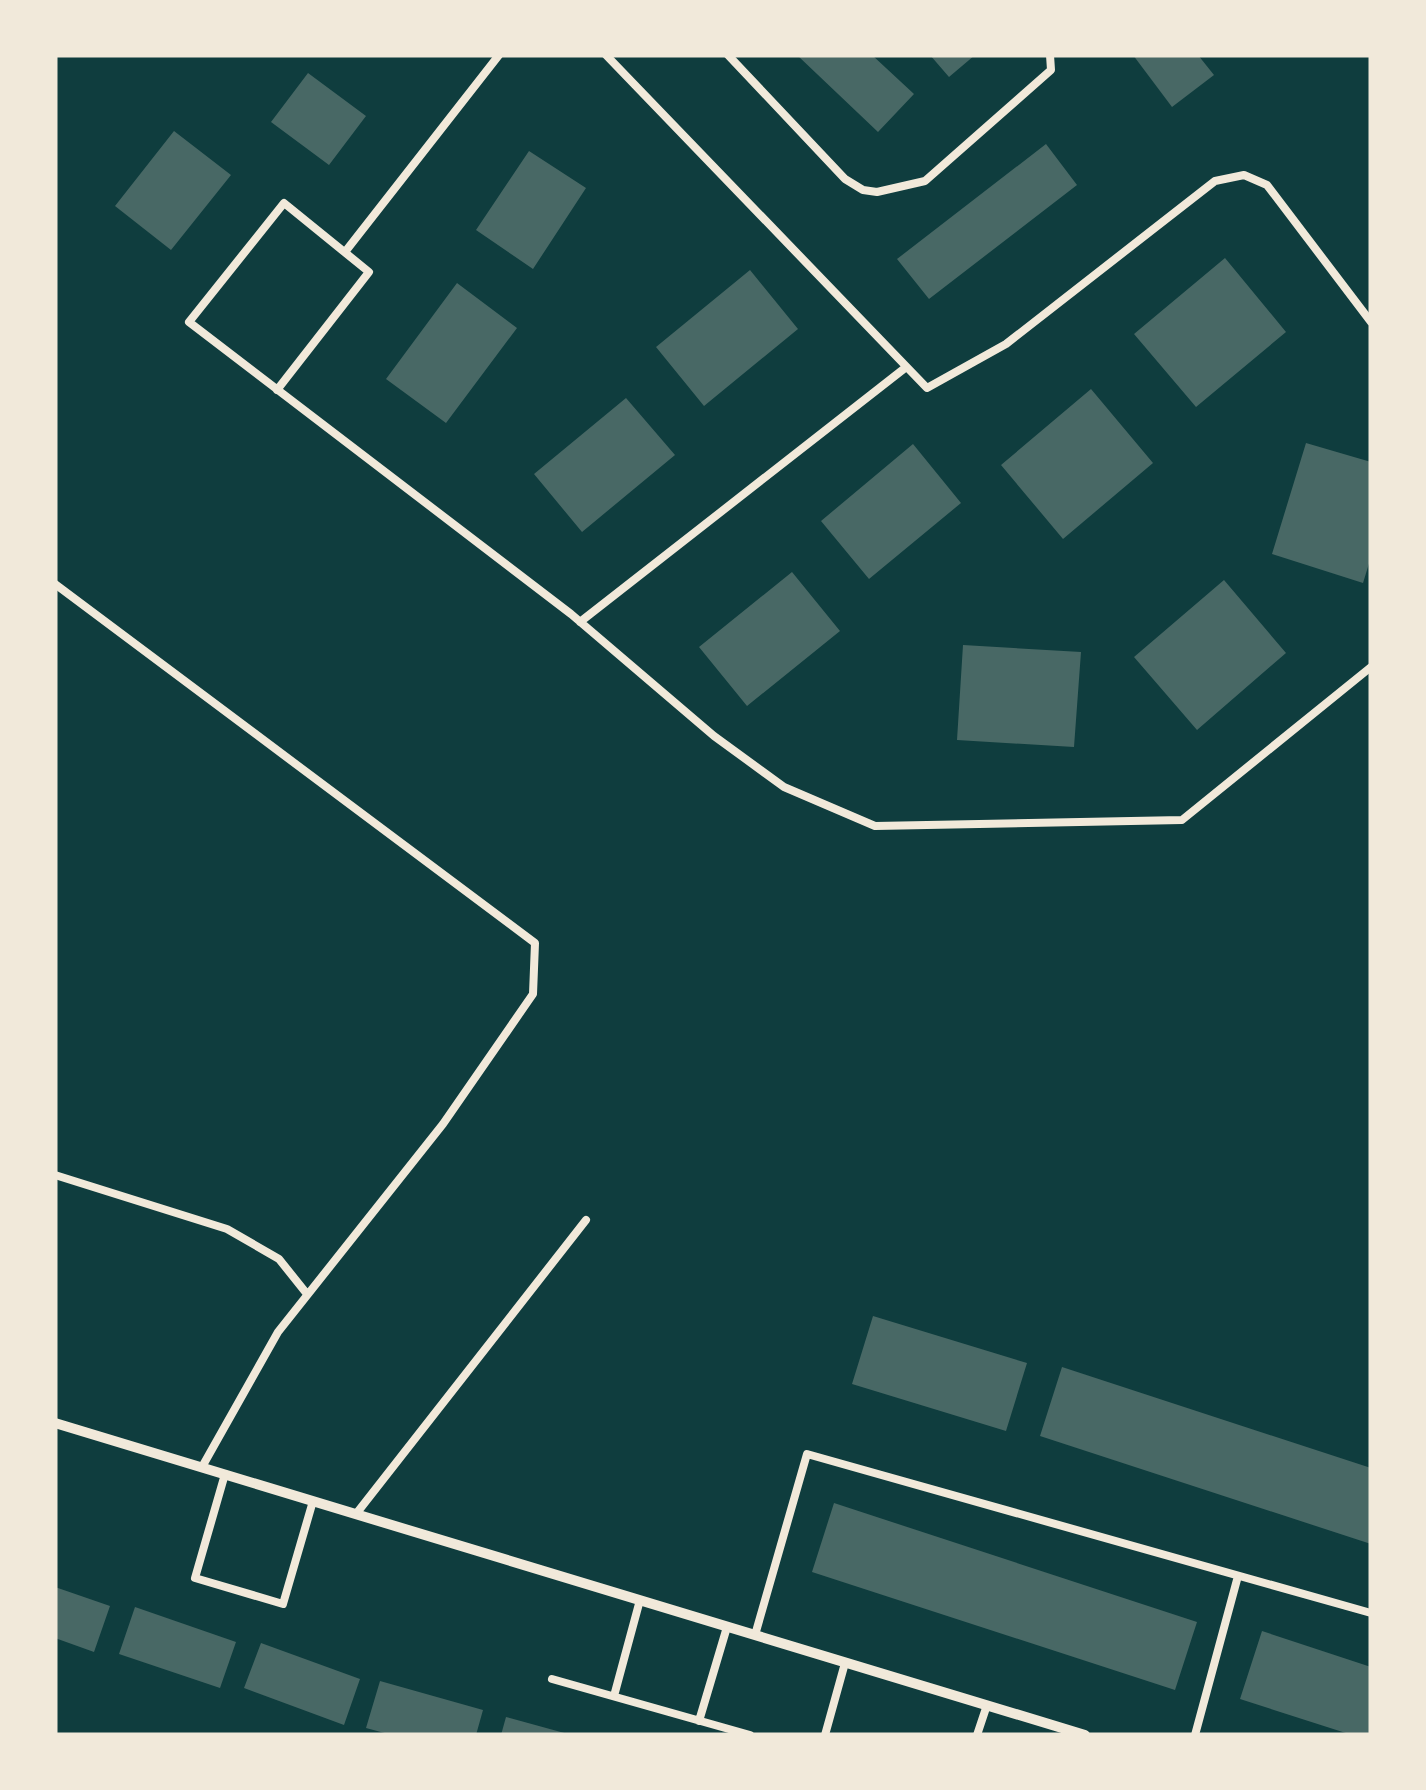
<svg xmlns="http://www.w3.org/2000/svg" width="1426" height="1790" viewBox="0 0 1426 1790" font-family="'Alegreya Sans',sans-serif">
<style>
.building{fill:#486865}
.lines{fill:none;stroke-linecap:round;stroke-linejoin:round}
.service{stroke:#f1e9da;stroke-width:8}
.minor{stroke:#f1e9da;stroke-width:10}
</style>
<rect width="100%" height="100%" fill="#0f3d3e"/>
<path class="building" d="M797 55H872L914 94 878 132Z
M930 55H975L949 77Z
M1133 55H1198L1214 75 1172 107Z
M308 73 366 116 329 165 271 122Z
M174 131 231 175 171 250 115 206Z
M1046 144 1077 185 929 299 897 259Z
M529 151 586 188 533 269 476 230Z
M1225 258 1286 332 1196 407 1134 334Z
M750 270 798 329 704 406 656 347Z
M457 283 517 328 446 423 386 379Z
M1091 389 1153 463 1063 539 1001 465Z
M626 398 675 455 582 532 534 474Z
M1306 443 1371 462V557L1363 583 1272 554Z
M913 444 961 503 869 579 821 521Z
M792 572 840 631 747 706 699 647Z
M1224 580 1286 653 1197 730 1134 657Z
M963 645 1081 652 1074 747 957 740Z
M873 1316 1027 1363 1006 1431 852 1384Z
M1062 1367 1371 1468V1544L1040 1436Z
M834 1503 1197 1622 1175 1690 812 1572Z
M55 1587 110 1606 94 1652 55 1638Z
M135 1607 236 1642 220 1688 119 1654Z
M1262 1631 1371 1667V1735H1352L1240 1699Z
M261 1643 360 1679 344 1725 244 1688Z
M380 1681 483 1710 476 1735H392L366 1728Z
M506 1717 568 1734 567 1735H501Z"/>
<g class="lines">
<path class="service" d="M606 55 927 388 1006 344 1215 181 1244 175 1267 185 1371 322
M728 55 845 179 863 190 877 192 925 181 1051 70 1050 55
M345 252 499 55
M277 390 369 272 284 203 189 322 571 614 714 736 784 787 875 826 1182 820 1371 667
M55 584 535 943 533 994 443 1124 278 1332 202 1467
M580 622 905 368
M55 1175 227 1229 279 1259 307 1294
M225 1474 195 1578 283 1604 313 1501
M356 1514 586 1220
M755 1635 807 1454 1371 1613
M552 1679 750 1735
M614 1696 640 1600
M699 1721 727 1627
M825 1735 845 1663
M977 1735 987 1705
M1195 1735 1238 1576"/>
<path class="minor" d="M55 1423 1085 1735"/>
</g>
<rect width="1426" height="1790" fill="none" stroke="#f1e9da" stroke-width="115"/>
</svg>
